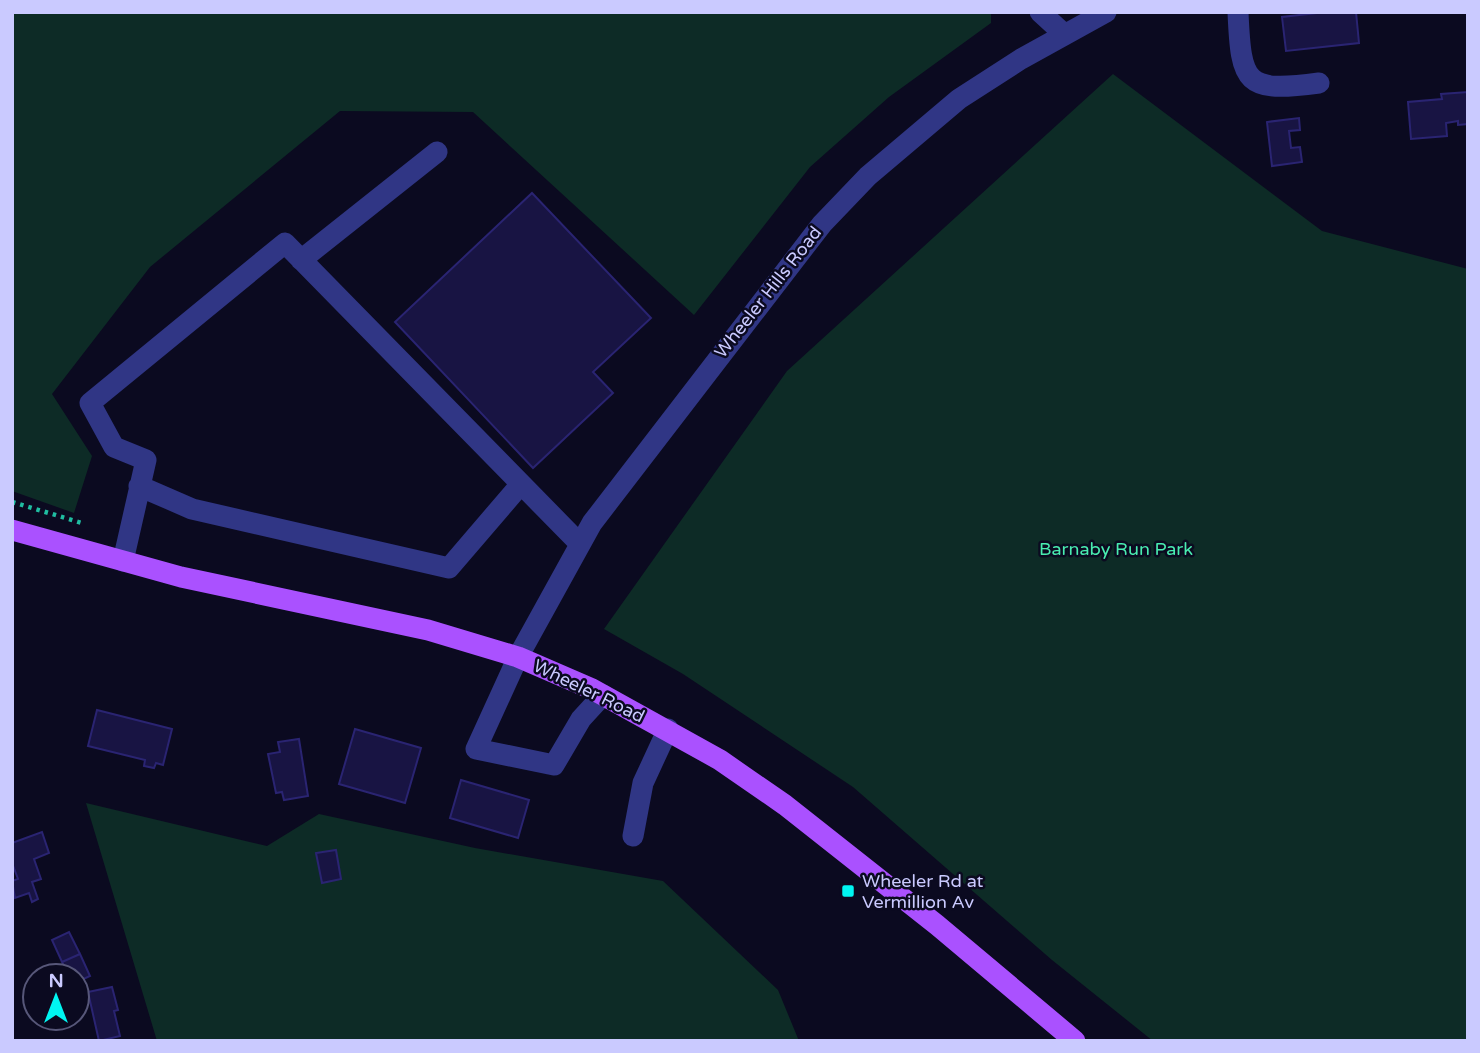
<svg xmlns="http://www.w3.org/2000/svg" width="1480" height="1053" viewBox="0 0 1480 1053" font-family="'Varela Round',sans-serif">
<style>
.green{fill:#0d2b26}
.building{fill:#181443;stroke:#2a2472;stroke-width:2}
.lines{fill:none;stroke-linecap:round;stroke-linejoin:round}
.path{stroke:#20bda1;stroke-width:4.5;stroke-dasharray:3.5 5;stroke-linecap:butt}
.minor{stroke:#303685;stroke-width:21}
.major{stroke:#aa51ff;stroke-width:21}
.poi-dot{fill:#00f5f1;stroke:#0b0a20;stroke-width:2.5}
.labels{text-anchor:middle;stroke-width:5;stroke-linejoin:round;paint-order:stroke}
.street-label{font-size:18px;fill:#cacaff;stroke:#0b0a20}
.park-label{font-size:18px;fill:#49ecb0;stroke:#0b0a20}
.poi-label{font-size:18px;fill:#cacaff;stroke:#0b0a20;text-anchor:start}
</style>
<rect width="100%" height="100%" fill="#0b0a20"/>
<path class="green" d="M12 12H991V23L889 97 810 167 694 315 473 112 340 111 150 267 52 394 92 456 74 513 12 491Z
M1113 74 1322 231 1468 269V1041H1153L1052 960 853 787 683 674 604 629 787 371Z
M86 803 267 846 319 814 475 848 663 881 778 990 799 1041H157Z"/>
<path class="building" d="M1326 12H1356L1359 43 1286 51 1282 17Z
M1468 92V124L1458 125V121L1446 123 1447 136 1411 139 1408 102 1442 99 1441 94Z
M1299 118 1300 130 1289 131 1291 148 1300 147 1302 162 1272 166 1267 122Z
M532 193 651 318 593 372 613 393 533 468 395 322Z
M97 710 172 729 163 765 156 763 154 768 144 766 145 760 88 746Z
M355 729 421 748 405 803 339 784Z
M299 739 308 796 284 800 282 792 276 793 268 754 280 752 278 742Z
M461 780 529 800 518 838 450 818Z
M42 832 49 853 34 859 41 879 32 882 38 899 32 902 29 893 15 898 12 881 18 879 12 863V843Z
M336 850 341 879 322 883 316 853Z
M69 932 80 954 62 962 52 940Z
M80 954 90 976 77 982V976H69L62 962Z
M112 987 118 1010 114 1011 120 1036 99 1041 88 992Z"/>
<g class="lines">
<path class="path" d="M12 502 82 523"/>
<path class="minor" d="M1040 12 1064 34
M1238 12C1241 84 1245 93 1319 83
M301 260 437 152
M139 486 192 509 449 568 521 484
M123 561 146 460 114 447 90 403 285 243 580 544
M603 695 581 719 554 765 476 749 518 657 592 523 822 224 868 176 959 99 1021 59 1106 12
M633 836 643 783 668 729"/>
<path class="major" d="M12 530 181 577 428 630 518 657 592 689 720 760 785 805 937 925 1075 1041"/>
</g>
<rect class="poi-dot" x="841" y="884" width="14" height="14" rx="3.5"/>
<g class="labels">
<g class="street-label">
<text transform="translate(768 292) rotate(-52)" y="6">Wheeler Hills Road</text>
<text transform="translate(589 691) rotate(26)" y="6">Wheeler Road</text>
</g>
<g class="park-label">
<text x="1116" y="555">Barnaby Run Park</text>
</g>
<g class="poi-label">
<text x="862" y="887">Wheeler Rd at<tspan x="862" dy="21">Vermillion Av</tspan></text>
</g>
</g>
<rect width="1480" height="1053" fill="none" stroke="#cacaff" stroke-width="28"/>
<g transform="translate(56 997)"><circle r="33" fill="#0b0a20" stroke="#575779" stroke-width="2"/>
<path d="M0-5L12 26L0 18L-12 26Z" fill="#00f5f1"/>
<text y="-10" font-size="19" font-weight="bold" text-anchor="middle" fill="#cacaff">N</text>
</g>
</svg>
